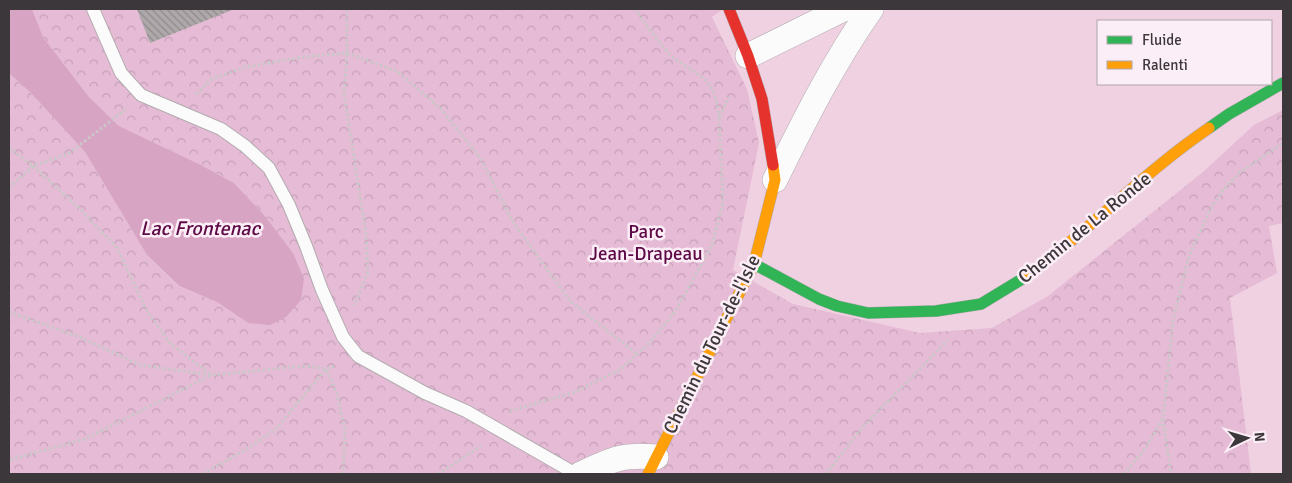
<svg xmlns="http://www.w3.org/2000/svg" width="1292" height="483" viewBox="0 0 1292 483" font-family="Signika,sans-serif">
<style>
.green{fill:#f0d1e2;fill-rule:evenodd}
.forest{fill:url(#forest-crowns)}
.water{fill:#d8a4c4}
.building{fill:url(#building-back-hatch)}
.lines{fill:none;stroke-linecap:round;stroke-linejoin:round}
.lane-casing{stroke:#b2abaf;stroke-width:14}
.street-casing{stroke:#b2abaf;stroke-width:26}
.fast-casing{stroke:#b2abaf;stroke-width:12}
.slow-casing{stroke:#b2abaf;stroke-width:12}
.jam-casing{stroke:#b2abaf;stroke-width:12}
.path{stroke:#cac7c8;stroke-width:3;stroke-dasharray:2.5 2.5;stroke-linecap:butt}
.lane{stroke:#fcfbfc;stroke-width:12}
.street{stroke:#fcfbfc;stroke-width:25}
.fast{stroke:#30b455;stroke-width:11}
.slow{stroke:#ff9f0a;stroke-width:11}
.jam{stroke:#e5322d;stroke-width:11}
.labels{text-anchor:middle;stroke-width:5;stroke-linejoin:round;paint-order:stroke}
.street-label{font-size:19px;fill:#3c373a;stroke:#fceef6}
.park-label{font-size:19px;fill:#5e0947;stroke:#fceef6}
.water-label{font-size:20px;font-style:italic;fill:#5e0a47;stroke:#fceef6}
</style>
<defs>
<pattern id="forest-crowns" width="20" height="18" patternUnits="userSpaceOnUse" patternTransform="scale(1.25)"><rect width="20" height="18" fill="#e6bbd5"/><path d="M2 6a3 3 0 1 1 6 0M12 15a3 3 0 1 1 6 0" fill="none" stroke="#c6a1b8"/></pattern>
<pattern id="building-back-hatch" width="6" height="6" patternUnits="userSpaceOnUse" patternTransform="scale(1.25)"><rect width="6" height="6" fill="#aea8ab"/><path d="M-1 5l2 2M0 0l6 6M5-1l2 2" fill="none" stroke="#8f8a8c"/></pattern>
</defs>
<rect width="100%" height="100%" fill="#ece4e8"/>
<path class="green" d="M9 9H1283V474H9ZM1098 21H1271V84H1098Z"/>
<path class="forest" d="M32 9H723L712 17 747 89 759 143 733 270 793 304 920 333 992 328 1048 296 1203 172 1254 125 1283 110V223L1269 226 1277 273 1230 298 1251 474H9V73L31 93 85 152 147 255 178 286 217 302 248 323 293 253 265 216 234 183 201 165 119 126 89 97 43 37Z"/>
<path class="water" d="M9 9H32L43 37 89 97 119 126 201 165 234 183 265 216 293 253 304 279 301 300 286 317 270 325 248 323 217 302 179 286 147 255 85 152 31 93 9 73Z"/>
<path class="building" d="M137 9H231L232 10 150 43Z"/>
<g class="lines">
<g class="lane-casing">
<path id="lane" d="M93 9 121 73 141 95 221 129 245 146 269 168 289 205 306 246 322 290 343 337 358 356 425 393 466 411 576 474"/>
</g>
<g class="street-casing">
<path id="street" d="M748 56 843 9
M775 180C804 121 833 63 871 9
M581 474C611 460 621 454 656 457"/>
</g>
<g class="fast-casing">
<path id="fast" d="M1209 128 1229 114 1283 83
M754 264 819 299 837 306 868 313 936 311 981 304 1027 276"/>
</g>
<g class="slow-casing">
<path id="slow" d="M1027 276C1090 230 1144 172 1209 128
M648 474 754 264 775 180 773 165"/>
</g>
<g class="jam-casing">
<path id="jam" d="M729 9 748 56 762 99 773 165"/>
</g>
<path class="path" d="M347 9V53L344 94 366 234 368 272 354 306
M635 9C641 19 666 52 674 58 704 81 713 74 719 117
M196 94 212 79 245 67 303 57 347 53 397 71 441 109 481 159 513 222 570 301 637 354
M9 148 33 166 77 206 117 248 148 313 171 344 211 375 85 439 9 460
M9 188 33 166 68 154 125 110
M9 312 77 336 140 365 211 375 307 366 326 369 337 365
M510 411 575 392 621 369 649 343 675 312 712 245 723 202 719 117 729 97
M1163 419 1171 474
M203 474 245 450 276 429 326 369 337 394 345 430 343 474
M438 474 481 446
M826 474 861 429 948 340
M1124 474 1144 450 1163 419 1173 320 1189 256 1211 208 1223 190 1239 173 1283 143"/>
<use href="#lane" class="lane"/>
<use href="#street" class="street"/>
<use href="#fast" class="fast"/>
<use href="#slow" class="slow"/>
<use href="#jam" class="jam"/>
</g>
<g class="labels">
<g class="street-label">
<text transform="translate(1084 227) rotate(-39)" y="7">Chemin de La Ronde</text>
<text transform="translate(711 344) rotate(-64)" y="7">Chemin du Tour-de-l'Isle</text>
</g>
<g class="park-label">
<text x="646" y="238">Parc<tspan x="646" dy="22">Jean-Drapeau</tspan></text>
</g>
<g class="water-label">
<text x="200" y="235">Lac Frontenac</text>
</g>
</g>
<rect width="1292" height="483" fill="none" stroke="#3c373a" stroke-width="20"/>
<rect x="1097" y="20" width="175" height="65" fill="#fceef6" stroke="#afa5ab"/>
<rect x="1107" y="36" width="25" height="8" fill="#30b455" stroke="#afa5ab"/>
<text x="1142" y="45" font-size="15" fill="#3c373a">Fluide</text>
<rect x="1107" y="61" width="25" height="8" fill="#ff9f0a" stroke="#afa5ab"/>
<text x="1142" y="70" font-size="15" fill="#3c373a">Ralenti</text>
<g transform="translate(1247 438) rotate(85)" stroke="#fceef6" stroke-width="4" paint-order="stroke">
<path d="M0-4L9 19L0 12L-9 19Z" fill="#3c373a"/>
<text y="-8" font-size="14" font-weight="bold" text-anchor="middle" fill="#3c373a">N</text>
</g>
</svg>
